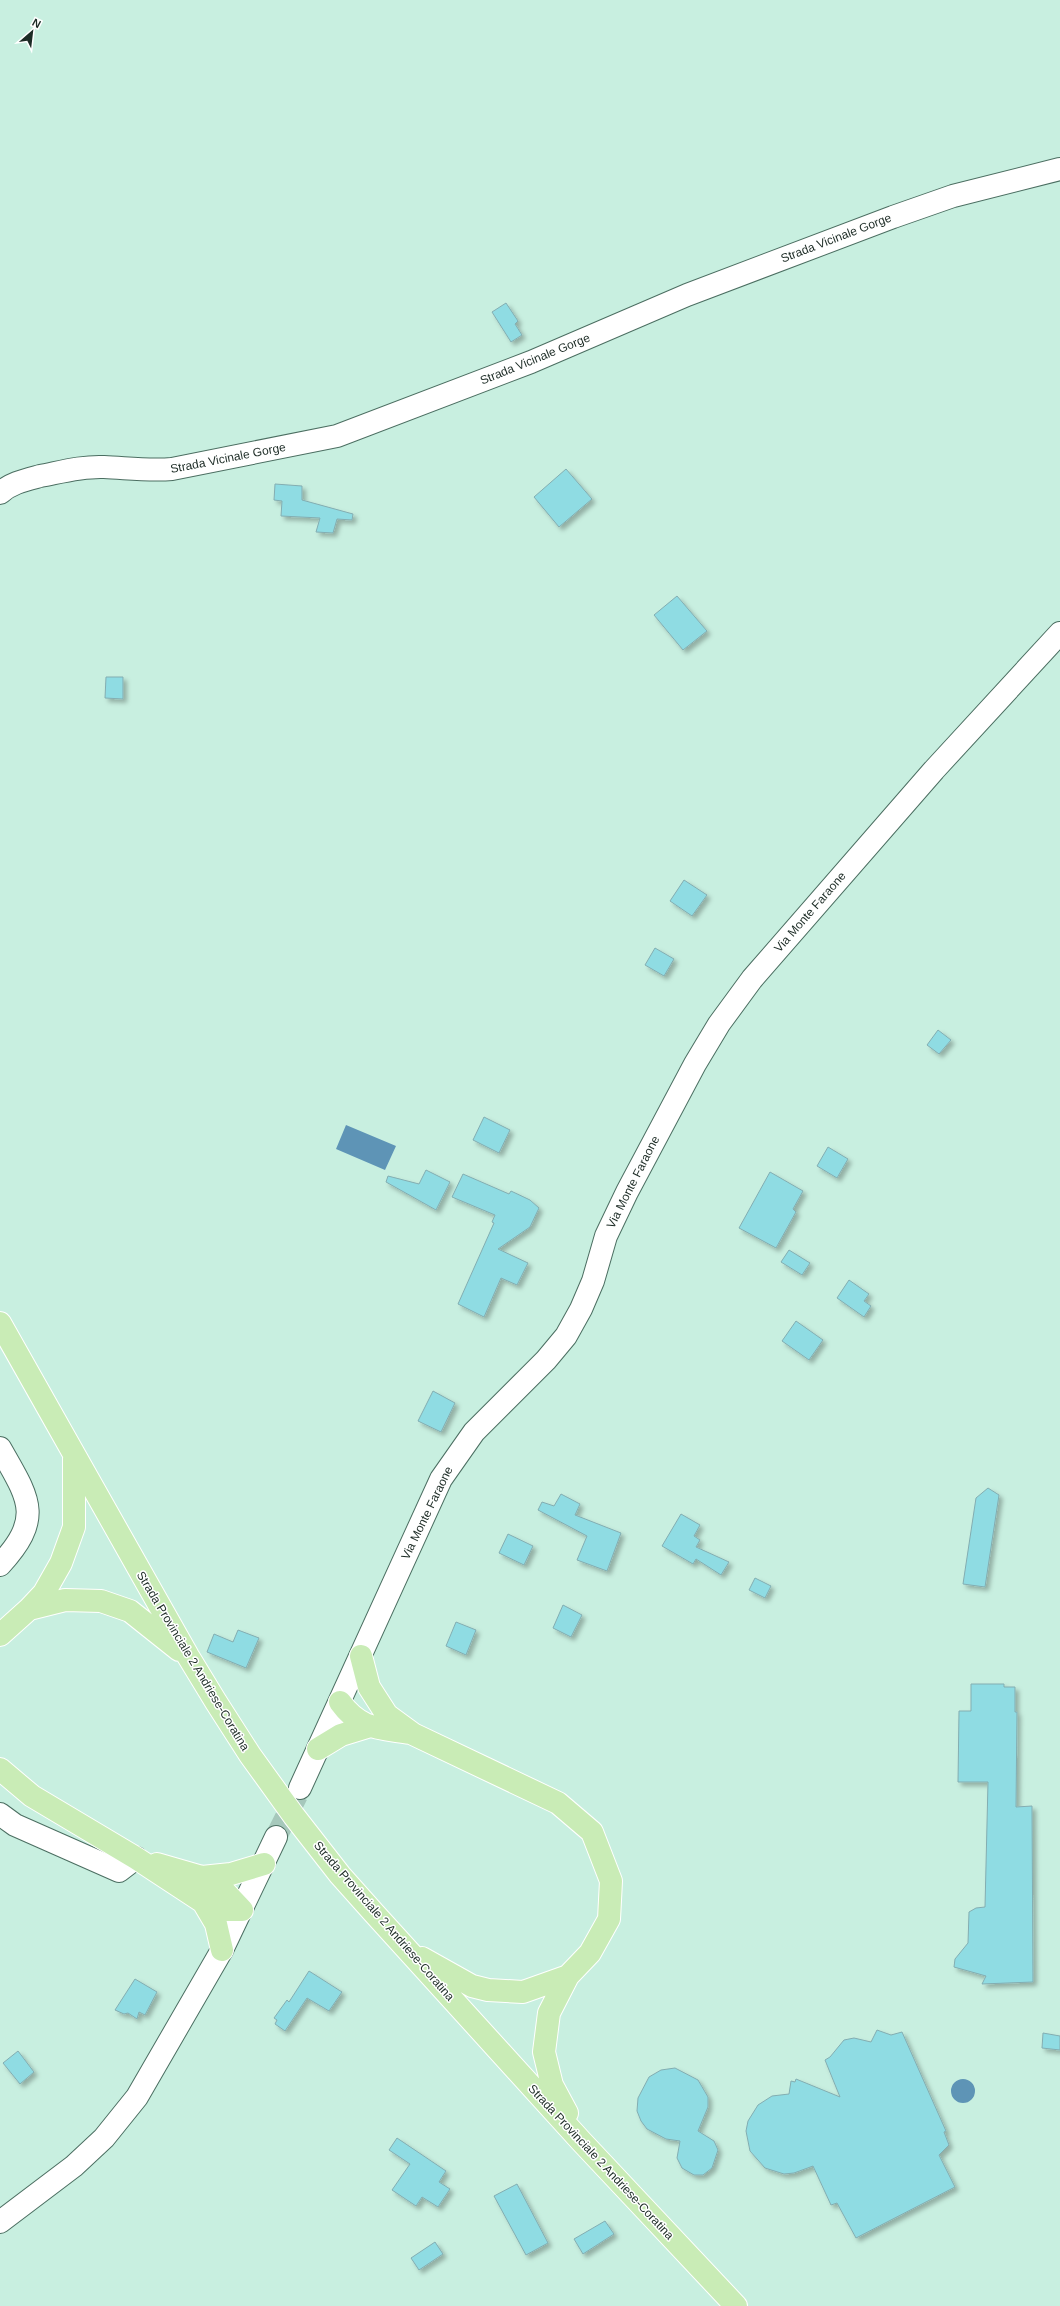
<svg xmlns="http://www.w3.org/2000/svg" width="1060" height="2306" viewBox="0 0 1060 2306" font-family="Arial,sans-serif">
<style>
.water{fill:#5e94b6}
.building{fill:#8fdce3;stroke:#83adb1;filter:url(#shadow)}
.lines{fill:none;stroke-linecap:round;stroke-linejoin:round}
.minor-tunnel{stroke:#a6c8bb;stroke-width:22;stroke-dasharray:22 11;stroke-linecap:butt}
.minor-casing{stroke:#4b6e61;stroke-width:24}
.major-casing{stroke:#fff;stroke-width:24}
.minor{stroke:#fff;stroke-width:22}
.major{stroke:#c9ecb6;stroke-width:22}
.labels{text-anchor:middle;stroke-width:3;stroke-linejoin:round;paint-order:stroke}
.street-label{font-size:12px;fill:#1d2c26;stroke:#fff}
</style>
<defs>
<filter id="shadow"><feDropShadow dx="3.5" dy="3.5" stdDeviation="2" flood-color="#0004"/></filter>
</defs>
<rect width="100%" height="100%" fill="#c8efe0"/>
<path class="water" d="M346 1125 396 1146 385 1170 336 1149Z
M951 2091a12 12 0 1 1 24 0a12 12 0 1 1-24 0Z"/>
<path class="building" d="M506 303 518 321 515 324 522 335 511 342 492 312Z
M566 469 592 499 559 527 534 497Z
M275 484 302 486V500L353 514 352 520 337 519 333 533 316 532 320 518 281 516 282 501 274 500Z
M677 596 707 631 683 650 654 615Z
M106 677H123V699L105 698Z
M684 880 707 895 692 916 670 901Z
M655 948 674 959 664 976 645 965Z
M938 1030 951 1040 939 1054 927 1045Z
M484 1117 510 1130 499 1153 473 1140Z
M828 1147 848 1159 837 1178 817 1166Z
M426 1170 450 1182 436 1210 386 1182 388 1176 419 1184Z
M770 1172 803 1191 793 1209 796 1212 776 1248 739 1228Z
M463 1174 509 1194 511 1191 530 1200 539 1208 530 1227 498 1249 528 1263 517 1285 501 1278 484 1317 458 1304 494 1223 492 1222 495 1215 452 1197Z
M789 1250 810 1263 802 1275 781 1262Z
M849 1280 869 1294 864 1301 871 1306 864 1317 837 1298Z
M796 1321 823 1340 809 1360 782 1341Z
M433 1391 455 1403 441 1432 418 1421Z
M988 1488 999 1495 985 1587 963 1584 976 1498Z
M561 1494 580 1504 575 1515 621 1533 607 1571 577 1560 587 1536 538 1510 542 1502 554 1506Z
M681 1514 700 1525 694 1536 700 1540 696 1547 729 1562 721 1575 696 1559 693 1564 662 1546Z
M508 1534 533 1546 524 1565 499 1553Z
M755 1578 771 1586 765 1598 749 1590Z
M563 1605 582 1615 571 1637 553 1628Z
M456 1622 476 1630 466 1655 446 1646Z
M238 1630 259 1638 246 1668 207 1652 214 1634 233 1642Z
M971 1684H1004V1687H1015V1712H1017L1016 1807 1032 1806 1033 1982 982 1984 986 1976 954 1967 955 1959 968 1943 969 1912 976 1908 985 1907 988 1782H958L959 1711H971Z
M309 1971 342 1992 329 2011 307 1998 285 2031 275 2024 277 2020 274 2018 287 2000 289 2002Z
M135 1979 157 1992 145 2015 139 2012 137 2019 128 2013 124 2014 115 2010Z
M877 2030 891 2035 902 2032 946 2131 944 2132 949 2145 939 2155 955 2187 856 2238 837 2203 831 2205 813 2166 794 2173 784 2174 765 2168 750 2151 746 2131 748 2121 758 2105 772 2096 789 2094 791 2081 795 2082 796 2079 840 2097 825 2060 830 2057 844 2040 854 2038 871 2042Z
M1043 2033 1060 2036V2050L1042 2048Z
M18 2051 34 2072 20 2084 3 2063Z
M675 2068 698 2080 708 2097V2107L698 2131 714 2141 718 2150 712 2168 703 2175H694L682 2168 677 2158 680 2141 666 2139 647 2129 641 2121 637 2111 638 2098 649 2077 661 2070Z
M397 2138 446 2171 439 2182 450 2189 438 2207 422 2197 416 2206 392 2190 410 2164 389 2150Z
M517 2184 548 2243 526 2255 494 2196Z
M605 2221 614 2234 583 2254 574 2239Z
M435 2242 443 2254 419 2270 411 2258Z"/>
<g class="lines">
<path class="minor-tunnel" d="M276 1837 297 1795"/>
<g class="minor-casing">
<path id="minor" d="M0 493C11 483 25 480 40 476 61 472 82 466 104 467 127 468 149 471 172 469L337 436 531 362 687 295 893 217 953 196 1060 169
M0 1448C29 1499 44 1517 0 1565
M300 1788 441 1479 474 1432 546 1360 566 1336 581 1309 593 1281 606 1236 627 1192 695 1064 719 1024 752 979 934 770 1060 633
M0 1814 15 1825 119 1871 136 1858
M0 2222 74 2166 104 2138 137 2097 222 1950 276 1837"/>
</g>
<g class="major-casing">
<path id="major" d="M0 1323 188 1656 216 1702 250 1755 294 1816 340 1875 373 1912 581 2141 736 2306
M29 1609 65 1600 101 1601 130 1611 179 1650
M0 1635 29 1609 44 1593 61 1563 74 1527V1459
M361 1656 369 1687 387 1715 413 1734 558 1803 592 1832 611 1881 609 1919 590 1953 568 1976 549 2013 544 2052 552 2085 567 2113
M340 1702C360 1730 379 1728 410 1733
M318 1749 341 1735 367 1727
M0 1769 32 1796 136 1858 203 1902 220 1910H242
M157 1864 202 1877 231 1874 264 1864
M202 1877 226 1893 242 1910
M203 1902 216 1924 222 1950
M422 1958 472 1986 488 1990 523 1992 568 1976"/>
</g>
<use href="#minor" class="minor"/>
<use href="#major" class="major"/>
</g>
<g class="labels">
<g class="street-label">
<text transform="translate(836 238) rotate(-21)" y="4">Strada Vicinale Gorge</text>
<text transform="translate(535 359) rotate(-22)" y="4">Strada Vicinale Gorge</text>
<text transform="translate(228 458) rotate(-11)" y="4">Strada Vicinale Gorge</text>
<text transform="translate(810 912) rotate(-49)" y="4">Via Monte Faraone</text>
<text transform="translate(633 1182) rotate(-63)" y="4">Via Monte Faraone</text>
<text transform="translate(427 1513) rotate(-64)" y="4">Via Monte Faraone</text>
<text transform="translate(193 1661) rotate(59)" y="4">Strada Provinciale 2 Andriese-Coratina</text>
<text transform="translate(384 1921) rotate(49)" y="4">Strada Provinciale 2 Andriese-Coratina</text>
<text transform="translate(601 2162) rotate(47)" y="4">Strada Provinciale 2 Andriese-Coratina</text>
</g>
</g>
<g transform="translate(32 32) rotate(28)" stroke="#ffffff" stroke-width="3" paint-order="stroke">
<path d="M0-3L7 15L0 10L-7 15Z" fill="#1d2c26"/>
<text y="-6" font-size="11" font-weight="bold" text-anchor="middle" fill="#1d2c26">N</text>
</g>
</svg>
